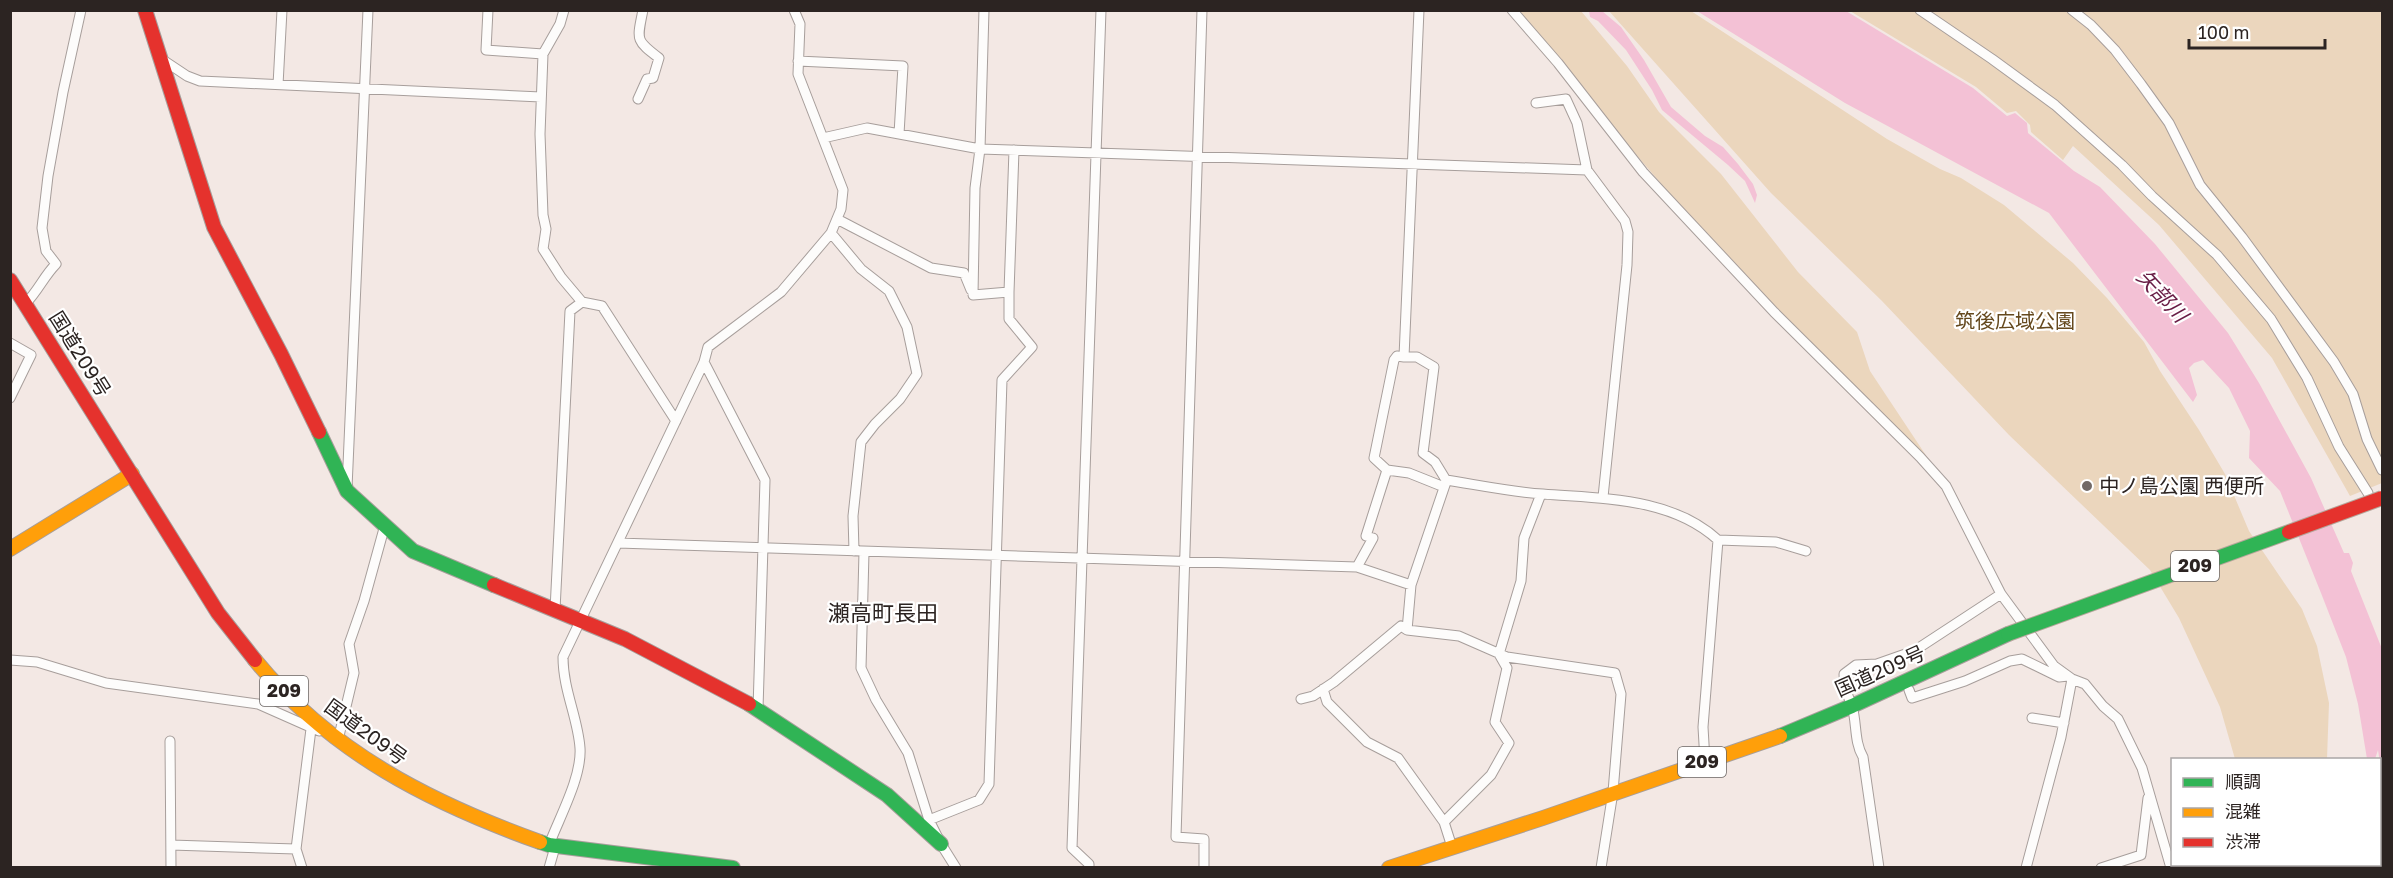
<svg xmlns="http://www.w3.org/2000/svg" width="2393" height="878" viewBox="0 0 2393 878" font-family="'Golos Text','Noto Sans JP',sans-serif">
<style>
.green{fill:#ebd6bd}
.water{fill:#f3c1d5}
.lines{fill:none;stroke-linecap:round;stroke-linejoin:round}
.street-casing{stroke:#a79e9b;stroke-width:11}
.fast-casing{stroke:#a79e9b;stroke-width:16}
.slow-casing{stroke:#a79e9b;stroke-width:16}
.jam-casing{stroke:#a79e9b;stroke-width:16}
.street{stroke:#fdfcfb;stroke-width:9}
.fast{stroke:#30b455;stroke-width:14}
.slow{stroke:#ff9f0a;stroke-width:14}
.jam{stroke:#e5322d;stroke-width:14}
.fast-bridge-casing{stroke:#b5a59a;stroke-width:16;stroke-linecap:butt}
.jam-bridge-casing{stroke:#b5a59a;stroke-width:16;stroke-linecap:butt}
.fast-bridge{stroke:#30b455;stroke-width:14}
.jam-bridge{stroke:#e5322d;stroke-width:14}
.poi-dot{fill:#726966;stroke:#fff;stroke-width:2}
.labels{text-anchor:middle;stroke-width:4.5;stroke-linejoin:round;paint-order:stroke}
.shield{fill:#fff;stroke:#6b6664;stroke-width:1.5}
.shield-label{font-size:18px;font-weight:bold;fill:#2c2422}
.park-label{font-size:20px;fill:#65491e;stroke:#fff}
.street-label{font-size:20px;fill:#2c2422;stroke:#fff}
.poi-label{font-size:20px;fill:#2c2422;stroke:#fff;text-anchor:start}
.water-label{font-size:21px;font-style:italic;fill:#681c45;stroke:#fff}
.quarter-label{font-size:22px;fill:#2c2422;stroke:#fff}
</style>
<rect width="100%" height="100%" fill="#f3e8e4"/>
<path class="green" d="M1513 11H1581L1627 66 1659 112 1721 174 1798 272 1857 332 1870 371 1935 469 1711 242Z
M1609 11H1691L1887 139 1940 169 1961 178 2004 205 2073 263 2107 298 2144 342 2160 371 2199 430 2225 474 2249 531 2302 609 2317 646 2329 703 2327 759H2235L2220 707 2179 618 2150 570 2009 435 1882 301 1771 193Z
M1850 11H2382V483L2350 496 2272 358 2159 225 2073 146 2063 160 2031 132 2030 125 2016 111 2007 113 1976 87Z"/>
<path class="water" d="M1589 11H1602L1621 27 1644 60 1671 107 1705 136 1723 147 1738 164 1753 184 1757 195 1755 203 1745 181 1728 165 1662 110 1652 90 1626 50 1598 21 1590 17Z
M1697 11H1846L1973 88 2007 116 2015 113 2027 123 2028 133 2074 171 2100 187 2155 244 2228 333 2259 383 2311 478 2344 553H2349L2353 563 2351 571 2382 649V776L2378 750 2375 759H2367L2358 704 2346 657 2321 593 2280 491 2249 458 2250 431 2229 388 2203 360 2194 363 2189 368 2197 395 2193 402 2049 213 1845 103Z"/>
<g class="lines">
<g class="street-casing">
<path id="street" d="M488 10 486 50 543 54
M564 10 560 24 543 54 540 134 543 215 546 229 543 249 561 277 582 302 602 306 676 421
M1202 10 1176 837 1204 839V868
M1419 10 1404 357 1397 356 1394 360 1374 458 1387 470 1409 473 1444 487
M1512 10 1558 63 1643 172 1774 312 1920 457 1946 486 2001 594 2054 666 2072 679 2085 684 2103 706 2118 719 2142 768 2171 868
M1920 10 1992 59 2055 105 2122 165 2152 196 2217 255 2271 319 2307 378 2339 447 2368 493
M2072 10 2091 25 2115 50 2141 84 2169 123 2200 185 2242 237 2334 362 2353 394 2367 439 2382 470
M160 58 187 76 200 81 541 97
M798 61 903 66 899 134
M278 85 282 10
M638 99 647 79 653 78 659 58C635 40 637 40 643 10
M1536 103 1566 99 1577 123 1587 170
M823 138 867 128 980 149 1587 170 1625 221 1628 232 1627 265 1603 497
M837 219 931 268 964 273 971 290
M831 233 861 269 889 291 907 327 917 374 900 399 875 424 861 442 853 516 854 551
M1009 292 1014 150
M26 303C38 291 44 276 56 264L46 251 42 228 48 176 63 92 81 10
M10 343 31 355 10 398
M1404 357H1417L1434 367 1423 453 1435 462 1446 480C1478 485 1511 492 1543 494 1603 499 1671 497 1718 540L1703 727 1705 761
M704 362 765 480 758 709
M347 488 368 10
M1718 540 1776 542 1806 551
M618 543 1357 567 1411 585
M864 552 861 668 876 700 908 753 929 820 941 844 956 868
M1357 567 1373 538 1366 536 1387 470
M555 610 570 311 582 302
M1407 630 1411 585 1446 482
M10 660 37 662 106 683 258 704 319 731
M1323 689 1327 702 1367 742 1398 758 1444 822
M1909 690 1912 698 1965 681 2010 661 2022 659 2059 677 2068 676
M1301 699 1313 696 1334 682 1401 626 1407 630 1459 636 1507 657 1615 673 1621 694 1613 792 1601 868
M2032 718 2064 723
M338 740 354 673 349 644 364 601 385 525
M170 741 171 868
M929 820 979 800 989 784 1002 380 1032 347 1009 319V292L973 295 975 188 980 149 984 10
M171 845 296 849
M549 845C559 818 582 777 580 748 578 718 563 690 563 657L704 362 708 347 781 292 831 233 841 209 843 190 798 74 800 24 794 10
M1452 847 1444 822 1491 775 1509 743 1495 722 1507 668 1499 654 1521 581 1524 538 1541 494
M302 868 296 849 311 729
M549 868 555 847
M1089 868V864L1072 848 1101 10
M1879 868 1863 757C1854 742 1857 723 1852 706 1847 693 1844 689 1844 674L1856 665 1877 664 1914 651 2001 594
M2026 868 2061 737 2072 679
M2101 868 2141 855 2148 798"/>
</g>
<g class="fast-casing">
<path id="fast" d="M319 432 347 491 413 551 494 585
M749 704 887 795 941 844
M1780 736 1852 706 2008 634
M540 842 549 845 733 868"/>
</g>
<g class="slow-casing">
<path id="slow" d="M10 549 132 474
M255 660C330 752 431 803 540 842
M1389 868 1543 818 1780 736"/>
</g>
<g class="jam-casing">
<path id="jam" d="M145 10 214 227 281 354 319 432
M10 280 218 613 255 660
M494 585 625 639 749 704"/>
</g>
<use href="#street" class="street"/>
<use href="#fast" class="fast"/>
<use href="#slow" class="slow"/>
<use href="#jam" class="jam"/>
<g class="fast-bridge-casing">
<path id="fast-bridge" d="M2008 634 2289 532"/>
</g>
<g class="jam-bridge-casing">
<path id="jam-bridge" d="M2289 532 2382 498"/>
</g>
<use href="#fast-bridge" class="fast-bridge"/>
<use href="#jam-bridge" class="jam-bridge"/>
</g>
<circle class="poi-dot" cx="2087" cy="486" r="6"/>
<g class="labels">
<g class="shield">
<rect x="2171" y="551" width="48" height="30" rx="4.5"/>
<rect x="260" y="676" width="48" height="30" rx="4.5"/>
<rect x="1678" y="747" width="48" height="30" rx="4.5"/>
</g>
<g class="shield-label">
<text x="2195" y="572">209</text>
<text x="284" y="697">209</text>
<text x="1702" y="768">209</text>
</g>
<g class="park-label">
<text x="2015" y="328">筑後広域公園</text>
</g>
<g class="street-label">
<text transform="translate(80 354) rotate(58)" y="7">国道209号</text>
<text transform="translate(1880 671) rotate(-24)" y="7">国道209号</text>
<text transform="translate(366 732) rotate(36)" y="7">国道209号</text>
</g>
<g class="poi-label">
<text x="2099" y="493">中ノ島公園 西便所</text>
</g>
<g class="water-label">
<text transform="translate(2162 296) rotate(47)" y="7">矢部川</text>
</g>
<g class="quarter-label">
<text x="883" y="621">瀬高町長田</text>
</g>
</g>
<rect width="2393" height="878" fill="none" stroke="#2c2422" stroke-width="24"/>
<rect x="2171" y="758" width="210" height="108" fill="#ffffff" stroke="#aba7a7" stroke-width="1.5"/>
<rect x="2183" y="778" width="30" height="9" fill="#30b455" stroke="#aba7a7" stroke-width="1.5"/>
<text x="2225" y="788" font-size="18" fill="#2c2422">順調</text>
<rect x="2183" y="808" width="30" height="9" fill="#ff9f0a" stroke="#aba7a7" stroke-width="1.5"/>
<text x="2225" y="818" font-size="18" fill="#2c2422">混雑</text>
<rect x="2183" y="838" width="30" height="9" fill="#e5322d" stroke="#aba7a7" stroke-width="1.5"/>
<text x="2225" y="848" font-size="18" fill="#2c2422">渋滞</text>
<path d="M2189 39v9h136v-9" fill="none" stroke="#2c2422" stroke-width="3"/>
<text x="2198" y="39" font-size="18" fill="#2c2422" stroke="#ffffff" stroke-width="4.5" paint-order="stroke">100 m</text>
</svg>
